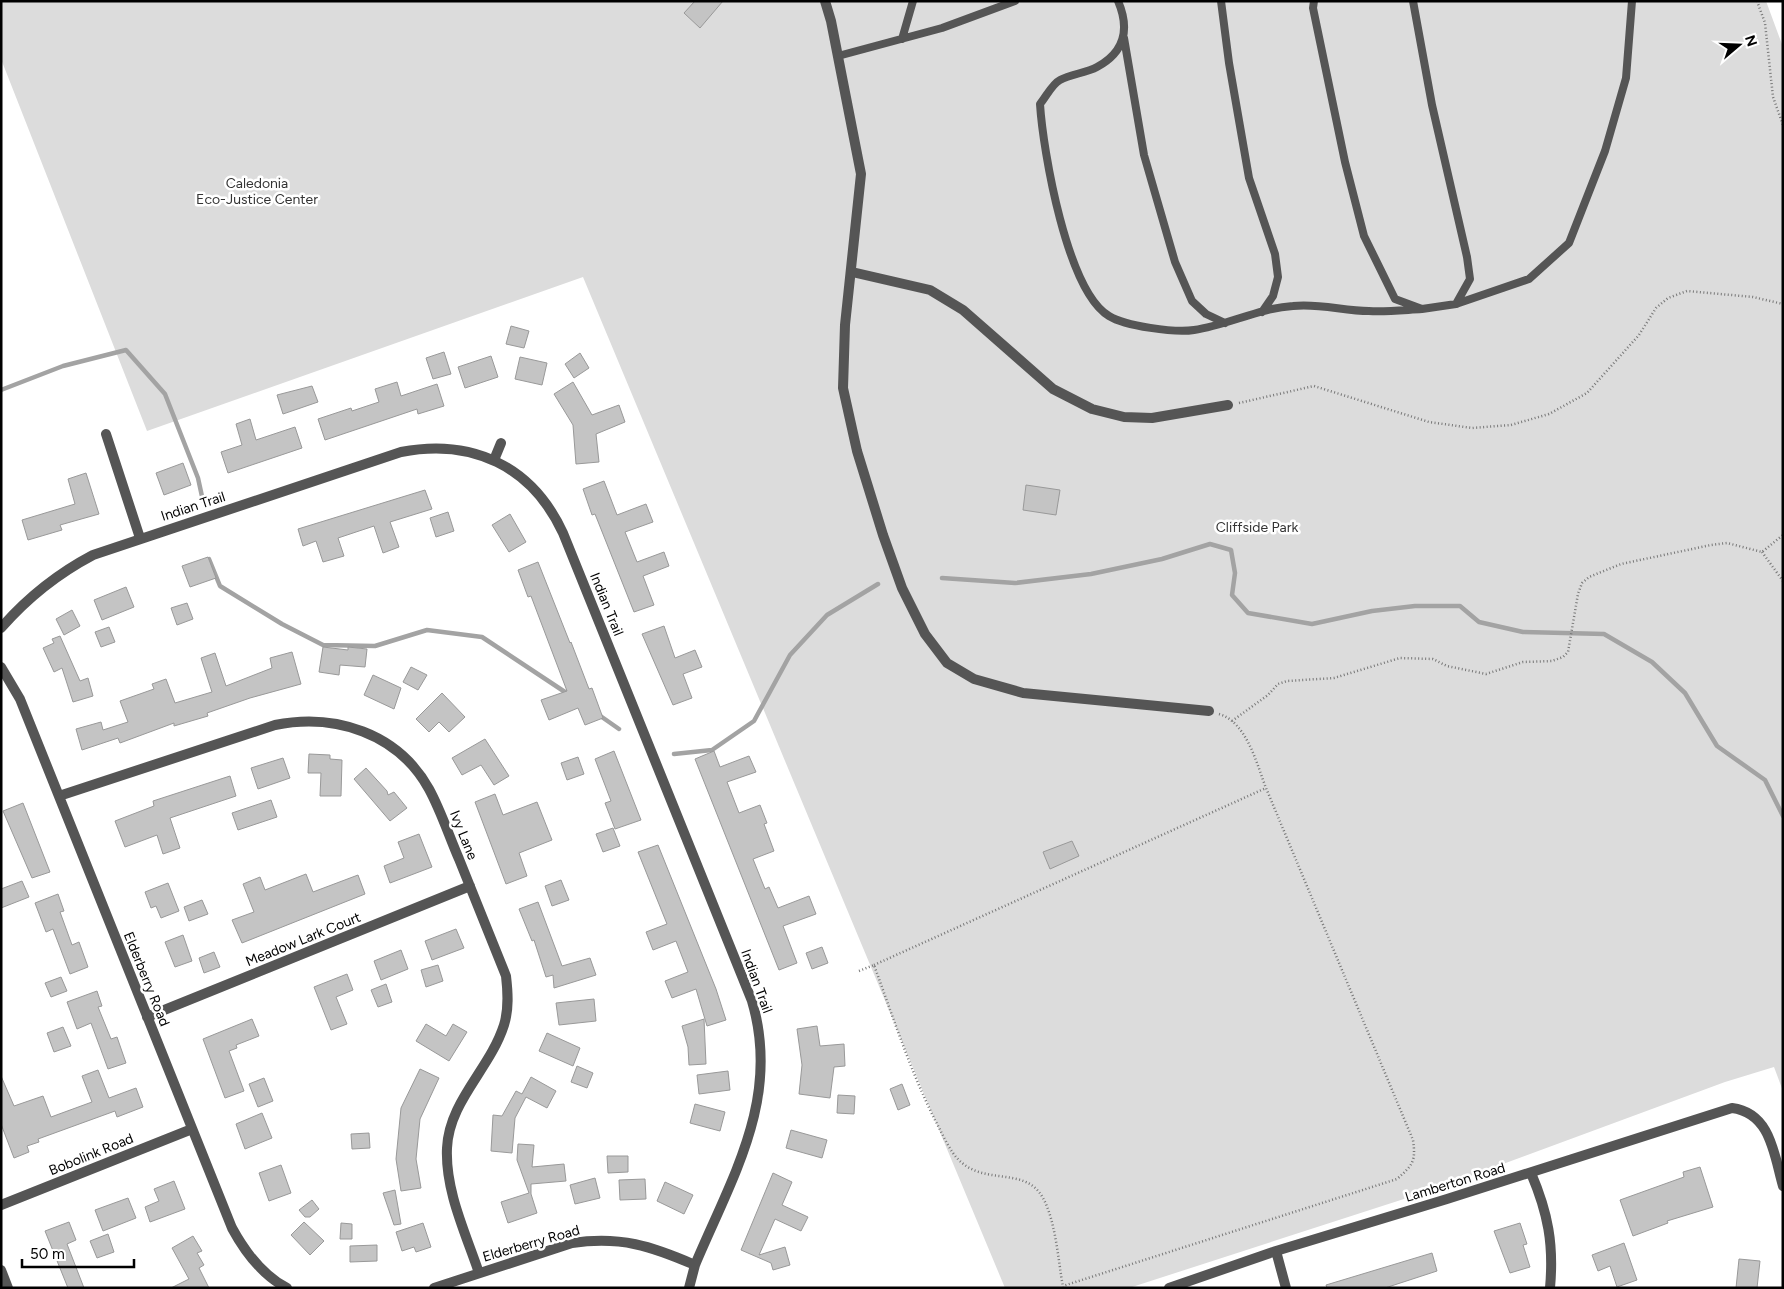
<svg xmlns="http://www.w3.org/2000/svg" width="1784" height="1289" viewBox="0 0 1784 1289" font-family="Figtree,sans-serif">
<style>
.green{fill:#dcdcdc}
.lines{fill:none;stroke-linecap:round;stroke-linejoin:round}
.stream{stroke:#a3a3a3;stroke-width:4.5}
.building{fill:#c4c4c4;stroke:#999}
.path{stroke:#777;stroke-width:2.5;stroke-dasharray:1 2.5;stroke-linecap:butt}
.service{stroke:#555;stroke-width:8}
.minor{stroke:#555;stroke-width:10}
.tertiary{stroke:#555;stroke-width:10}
.labels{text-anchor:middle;stroke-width:5;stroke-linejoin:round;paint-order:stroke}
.park-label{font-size:14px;fill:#333;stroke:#fff}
.street-label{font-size:14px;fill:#000;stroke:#fff}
</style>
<rect width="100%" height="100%" fill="#fff"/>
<path class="green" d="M1 1H1766L1783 47V1091L1774 1067 1725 1082 1438 1188 1129 1288H1005L583 277 147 431 1 59Z"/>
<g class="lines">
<path class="stream" d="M1 390 63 366 126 350 165 394 198 478 203 501
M209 559 220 586 282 624 323 645 375 646 427 630 482 637 568 694
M942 578 1015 583 1091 574 1162 559 1210 544 1231 550 1235 573 1232 595 1248 613 1312 624 1372 611 1415 606H1460L1479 622 1523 632 1604 634 1652 662 1685 693 1717 746 1765 780 1783 816
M599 715 619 729
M674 754 712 750 754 721 790 655 827 615 878 584"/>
</g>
<path class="building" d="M695 1H723L700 28 684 13Z
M511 326 529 331 524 348 506 344Z
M444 352 451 374 433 379 426 358Z
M580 353 589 368 574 378 565 364Z
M491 356 498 377 465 388 458 367Z
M520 357 547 363 542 385 515 379Z
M397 382 401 396 437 384 444 406 418 414 417 409 325 440 318 419 351 408 352 411 379 402 375 389Z
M573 382 592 415 619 405 625 422 596 434 599 462 576 464 573 425 554 394Z
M312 386 318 402 283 414 277 395Z
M250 419 256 440 295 427 302 448 228 473 221 452 242 445 236 424Z
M183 463 191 485 164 495 156 473Z
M86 473 99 514 60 525 62 530 28 540 22 520 75 504 68 479Z
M604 481 617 515 646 504 653 522 625 532 637 562 664 552 669 566 643 576 654 605 634 612 595 514 592 515 583 489Z
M1026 485 1060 490 1056 515 1023 510Z
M425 490 432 509 390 522 399 547 383 553 374 526 338 538 344 556 323 562 316 541 303 546 298 529Z
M448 512 454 531 436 537 430 518Z
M510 514 526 542 509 552 492 525Z
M208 557 216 578 190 587 182 566Z
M538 562 570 643 571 642 589 689 592 688 603 718 585 725 578 708 549 720 541 700 567 691 531 596 528 597 518 570Z
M126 587 134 607 102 620 94 600Z
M187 603 193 619 177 625 171 608Z
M72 610 80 626 64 635 56 619Z
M664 626 675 658 695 650 702 667 683 674 692 698 673 705 642 634Z
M109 627 115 642 101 647 95 632Z
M60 636 80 681 88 678 93 696 73 702 62 668 54 672 43 648 54 643 52 639Z
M323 647 348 650V647L367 649 365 667 340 665 339 675 319 672Z
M292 652 301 684 250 698 207 713 208 716 174 726V723L120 743 118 738 82 750 76 729 101 722 103 730 128 722 120 701 154 689 152 684 166 679 175 703 212 692 201 658 215 653 226 686 272 668 270 658Z
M411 667 427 675 418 690 403 682Z
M373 675 401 688 394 709 364 695Z
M442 693 465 717 449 732 439 722 429 732 416 719Z
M485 739 509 776 494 785 481 765 462 775 452 758Z
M614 751 641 820 615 829 605 803 611 801 595 759Z
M714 751 720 767 749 756 756 772 727 782 739 813 760 805 767 823 764 824 774 851 753 859 765 889 769 887 778 908 809 896 816 914 783 926 797 963 779 970 695 759Z
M309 754 330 755V759L342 760 341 796H320L321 773H308Z
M578 757 584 774 567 780 561 763Z
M283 758 290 778 258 789 251 768Z
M366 768 387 791 388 795 394 792 407 808 390 821 354 779Z
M230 776 236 796 170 818 180 848 163 854 157 835 125 847 115 821 154 806 153 801Z
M495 794 503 815 537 802 552 840 519 853 527 876 506 884 475 802Z
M271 800 277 817 238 830 232 813Z
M23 803 50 872 32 878 3 811Z
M613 828 620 846 603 852 596 834Z
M419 834 432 867 390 883 384 866 404 858 398 842Z
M1072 841 1079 856 1050 869 1043 852Z
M658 845 716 989 726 1020 707 1026 696 989 672 998 665 981 688 972 676 941 653 950 646 932 667 924 638 852Z
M306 874 313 892 358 875 365 894 242 943 232 920 254 912 243 884 260 877 265 890Z
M561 880 569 900 552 906 545 886Z
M22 881 29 897 1 908V889Z
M168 883 179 911 161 918 156 906 151 908 145 892Z
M58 894 64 911 60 912 72 945 79 942 88 967 70 974 53 929 46 932 35 903Z
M202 900 208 914 189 921 184 907Z
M538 902 562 966 590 958 596 975 554 988 553 975 546 977 534 940 532 941 519 909Z
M456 929 464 948 432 960 425 941Z
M183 935 192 961 175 967 165 942Z
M822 947 828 963 812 969 806 953Z
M401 950 408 969 381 980 374 961Z
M214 952 220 967 204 973 199 958Z
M438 965 443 981 426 987 421 970Z
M347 974 353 990 336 997 347 1024 331 1030 314 987Z
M61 977 67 991 51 997 45 983Z
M386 984 392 1002 378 1007 371 990Z
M97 991 102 1006 98 1007 111 1039 117 1037 126 1063 108 1069 91 1023 77 1029 67 1002Z
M594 999 596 1021 559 1025 556 1003Z
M252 1019 259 1036 236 1045 237 1048 229 1051 244 1091 225 1098 203 1039Z
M704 1019 706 1064 689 1065 688 1047 682 1026Z
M426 1024 446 1036 453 1024 467 1032 449 1061 416 1041Z
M817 1026 820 1046 844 1044 845 1066 834 1067 830 1098 799 1094 802 1065 797 1029Z
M63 1027 71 1046 54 1052 47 1033Z
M547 1033 580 1048 573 1066 539 1051Z
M577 1066 593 1073 587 1088 571 1082Z
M420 1069 439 1078 420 1119 416 1159 421 1188 401 1191 396 1159 401 1108Z
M98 1070 109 1098 136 1088 143 1107 117 1117 115 1111 38 1139 39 1142 27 1146 29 1152 14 1158 1 1124V1076L14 1106 43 1096 51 1117 92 1102 82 1076Z
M728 1071 730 1090 699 1094 697 1075Z
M531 1077 556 1091 547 1108 526 1097 515 1118 512 1153 491 1151 493 1115 502 1116 516 1091 522 1094Z
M264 1078 273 1101 258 1107 249 1084Z
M902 1084 910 1105 898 1110 890 1089Z
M838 1095 855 1096 854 1114 837 1113Z
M695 1104 725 1112 720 1131 690 1123Z
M262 1113 272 1138 245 1149 236 1124Z
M791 1130 827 1140 822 1158 786 1148Z
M369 1133 370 1148 352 1149 351 1134Z
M518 1144 534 1145 532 1167 564 1164 566 1181 531 1184V1194L537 1213 508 1223 501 1202 529 1193 517 1160Z
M607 1156H628V1172L608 1173Z
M281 1165 291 1193 269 1201 259 1173Z
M1700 1167 1713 1207 1667 1221 1668 1223 1633 1236 1620 1200 1684 1177 1683 1172Z
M773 1173 792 1182 782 1205 808 1217 801 1231 775 1219 759 1255 785 1247 790 1265 773 1270 771 1263 741 1250Z
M595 1178 600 1198 575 1204 570 1185Z
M645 1179 646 1199 620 1200 619 1180Z
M174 1181 185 1209 150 1222 145 1207 159 1201 154 1189Z
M665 1182 693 1195 684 1214 657 1201Z
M395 1190 401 1224 394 1225 383 1193Z
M128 1198 136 1218 103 1231 95 1210Z
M312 1200 319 1209 310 1217H305L299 1210Z
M69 1222 76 1240 67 1244 84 1288H68L45 1231Z
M304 1222 324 1241 310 1255 291 1235Z
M341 1223 352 1224V1239H340Z
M423 1223 431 1247 416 1252 414 1247 402 1251 396 1232Z
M1520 1223 1527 1244 1523 1245 1530 1267 1510 1273 1494 1231Z
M108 1234 114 1252 97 1258 90 1241Z
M193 1236 202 1251 197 1253 204 1265 199 1268 209 1288H171L189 1279 172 1248Z
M1624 1243 1637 1280 1617 1287 1610 1266 1598 1271 1592 1255Z
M377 1245V1261L350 1262V1246Z
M1432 1253 1437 1271 1385 1288H1327L1326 1285Z
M1739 1259 1760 1261 1757 1288H1736Z"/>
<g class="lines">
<path class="path" d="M1757 1 1765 23 1773 97 1783 125
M1239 403 1314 386 1429 422 1472 428 1511 425 1549 414 1587 393 1639 335 1656 308 1668 298 1687 291 1753 297 1783 304
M1762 552 1783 581
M1219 714C1247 722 1257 765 1266 788
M1232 721 1268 695 1278 684 1287 681 1334 678 1400 658 1433 659 1447 666 1486 674 1523 662 1552 661 1563 657 1568 652 1578 594 1582 583 1589 577 1621 564 1711 545 1727 543 1762 552 1783 535
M874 965 1266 788 1413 1140C1416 1161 1413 1165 1397 1179L1063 1286
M859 971 874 965C893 1017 910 1070 935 1120 941 1131 946 1143 953 1153 979 1190 1024 1163 1043 1198 1056 1222 1058 1260 1063 1287"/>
<path class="service" d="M1118 1C1130 29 1125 52 1097 67 1086 73 1071 74 1060 80 1052 84 1046 97 1040 104 1043 151 1067 291 1109 316 1125 326 1175 333 1194 330 1228 325 1259 308 1293 306 1319 303 1344 311 1369 311 1386 312 1404 310 1422 309
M1221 1 1229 63 1249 178 1275 254 1278 277 1273 296 1262 312
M1314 1 1313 8 1345 162 1364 236 1395 299 1422 309 1456 304
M1413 1 1432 105 1467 257 1470 279 1456 304 1529 279 1569 243 1605 151 1626 78 1632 1
M1124 38 1144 155 1175 262 1192 301 1206 314 1225 323
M902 39 913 1
M838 56 942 28 1015 1"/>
<path class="minor" d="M825 1 831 21 861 174 845 325 843 388 857 451 883 535 902 588 925 634 947 663 974 679 1023 693 1209 711
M852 272 930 290 963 310 1053 389 1092 409 1124 417 1152 418 1228 405
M106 434 140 538
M494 460 501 443
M1 628C28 597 57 574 93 555L401 452C472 438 532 466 563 533L752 1001C781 1099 732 1177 695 1265L689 1288
M1 667 20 699 232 1228C245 1252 262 1275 287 1288
M59 796 275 725C335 713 398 733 429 789 441 811 449 836 459 859 475 898 490 937 506 976 508 993 509 1009 504 1025 490 1069 449 1101 447 1148 445 1191 466 1234 479 1273
M147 1017 470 886
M1531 1173C1548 1213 1554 1244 1550 1288
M1 1205 192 1129
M1276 1251 1286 1288
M434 1288 572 1243C621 1236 651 1246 695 1265
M1169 1288 1276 1251 1447 1199 1732 1108C1771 1113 1774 1155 1783 1186"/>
<path class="tertiary" d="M1 1270 8 1288"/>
</g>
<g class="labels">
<g class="park-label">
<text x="257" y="188">Caledonia<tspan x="257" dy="16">Eco-Justice Center</tspan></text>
<text x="1257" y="532">Cliffside Park</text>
</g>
<g class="street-label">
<text transform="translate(193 506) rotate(-18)" y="5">Indian Trail</text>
<text transform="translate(607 604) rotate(68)" y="5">Indian Trail</text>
<text transform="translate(464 835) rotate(68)" y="5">Ivy Lane</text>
<text transform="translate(303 939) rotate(-22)" y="5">Meadow Lark Court</text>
<text transform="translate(147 979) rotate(68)" y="5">Elderberry Road</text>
<text transform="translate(757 981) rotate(70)" y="5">Indian Trail</text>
<text transform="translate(91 1154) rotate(-22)" y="5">Bobolink Road</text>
<text transform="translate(1455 1182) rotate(-17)" y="5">Lamberton Road</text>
<text transform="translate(531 1243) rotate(-16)" y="5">Elderberry Road</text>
</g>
</g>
<rect width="1784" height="1289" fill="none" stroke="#000000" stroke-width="5"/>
<g transform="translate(1739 45) rotate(71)" stroke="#ffffff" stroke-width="4" paint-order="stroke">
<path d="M0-4L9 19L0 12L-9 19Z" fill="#000000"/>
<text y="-8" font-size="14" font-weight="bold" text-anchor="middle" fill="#000000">N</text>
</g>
<path d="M22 1259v8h112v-8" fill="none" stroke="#000000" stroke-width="2.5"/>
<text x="30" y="1259" font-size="15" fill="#000000" stroke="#ffffff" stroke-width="4" paint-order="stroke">50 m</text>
</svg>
